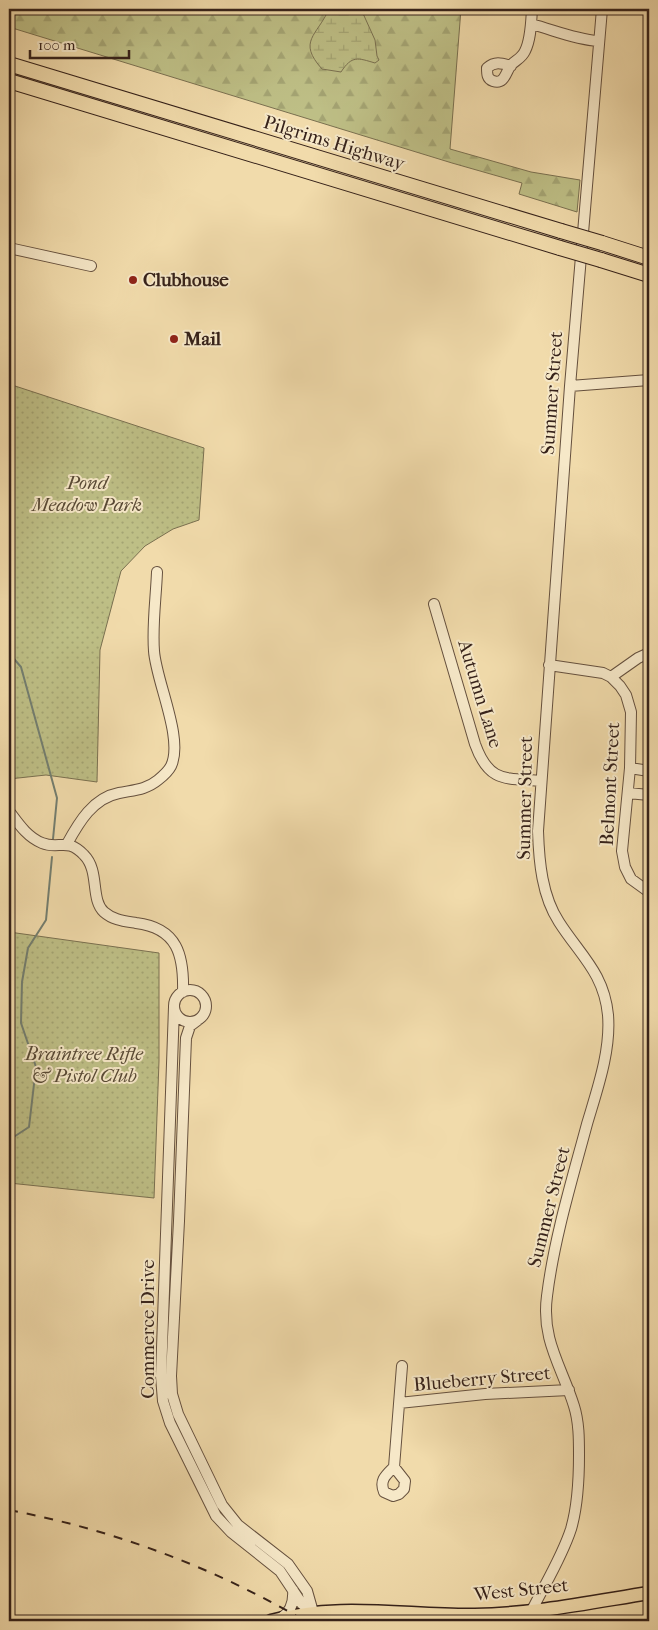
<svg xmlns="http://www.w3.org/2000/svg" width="658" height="1630" font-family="'IM FELL French Canon',serif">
	<defs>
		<pattern id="forest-firs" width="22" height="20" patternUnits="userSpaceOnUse" patternTransform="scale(1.25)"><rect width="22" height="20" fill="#bebf86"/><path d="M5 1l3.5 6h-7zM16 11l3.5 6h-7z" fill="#a4a473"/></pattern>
		<pattern id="wetland-marsh" width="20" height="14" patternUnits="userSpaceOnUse" patternTransform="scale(1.25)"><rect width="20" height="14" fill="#bebf86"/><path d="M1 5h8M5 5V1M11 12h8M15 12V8" fill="none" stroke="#a4a473"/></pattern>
		<pattern id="park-dots" width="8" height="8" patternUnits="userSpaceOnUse" patternTransform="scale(1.25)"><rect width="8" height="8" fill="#bebf86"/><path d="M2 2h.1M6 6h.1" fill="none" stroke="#a4a473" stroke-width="1.8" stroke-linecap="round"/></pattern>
	</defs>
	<rect width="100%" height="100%" fill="#f1dbab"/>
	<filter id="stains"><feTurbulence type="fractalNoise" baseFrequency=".004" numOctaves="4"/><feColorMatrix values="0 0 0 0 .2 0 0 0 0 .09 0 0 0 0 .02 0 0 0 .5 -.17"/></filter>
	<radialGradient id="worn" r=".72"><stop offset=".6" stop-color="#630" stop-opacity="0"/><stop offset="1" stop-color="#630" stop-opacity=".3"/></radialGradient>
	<path fill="url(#forest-firs)" stroke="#7a7050" d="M 9,9 L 461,9 L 450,149 L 531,172 L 580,180 L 577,212 L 519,194 L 522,183 L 452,163 L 9,27 Z"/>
	<path fill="url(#wetland-marsh)" stroke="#7a7050" d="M 329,9 L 361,9 L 375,40 L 377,56 L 379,60 L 375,63 C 358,58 352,55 341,72 L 322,69 C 297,41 317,36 329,9 Z"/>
	<path fill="url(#park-dots)" stroke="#7a7050" d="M 9,384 L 204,448 L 199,520 L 173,529 L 145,546 L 121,571 L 100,650 L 97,782 L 46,775 L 9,779 Z
		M 9,932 L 159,953 L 159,1061 L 154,1198 L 9,1183 Z"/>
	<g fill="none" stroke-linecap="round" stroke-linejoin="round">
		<path stroke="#737e70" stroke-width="2" d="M 9,653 L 21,667 L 57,798 L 53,839
			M 9,1140 L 29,1127 L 36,1067 L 21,1023 L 22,982 L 28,948 L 46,920 L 52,857"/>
		<defs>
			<path id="minor" d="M 531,24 C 554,30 574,39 598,41
				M 511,66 C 501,63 495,61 487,68 C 487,74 487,79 493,81 C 505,85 506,71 511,65 C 516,60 522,58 525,51 C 531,39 531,23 532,9
				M 9,248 L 91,266
				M 570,386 L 649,380
				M 434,604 L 475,744 C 489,783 505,778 541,781
				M 549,665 L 603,673 L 611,677 L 620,686 L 626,695 L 631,712 L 630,768 L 622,851 L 625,867 L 631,879 L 649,892
				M 611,677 L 638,658 L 649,653
				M 630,768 L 649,771
				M 628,793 L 649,795
				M 9,811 C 18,823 27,837 42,843 C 59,850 67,837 84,855 C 100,871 90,899 104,912 C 113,920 124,921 136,923 C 178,928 184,956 183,992
				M 67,844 C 79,822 93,798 119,793 C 133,790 146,790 158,780 C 163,776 168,772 171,766 C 184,739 156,681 154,651 C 152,625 156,598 157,572
				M174 1006a16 16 0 1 1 32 0a16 16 0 1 1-32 0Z
				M 174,1007 L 161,1376 L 163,1401 L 170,1423 L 216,1516 L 231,1532 L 280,1571 L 302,1604 L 313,1612
				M 198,1020 L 190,1026 L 186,1038 L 179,1221 L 171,1376 L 172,1394 L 178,1414 L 222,1505 L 238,1525 L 288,1564 L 307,1591 L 313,1612
				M 399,1403 L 485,1394 L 569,1390
				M 394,1467 C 386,1475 379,1480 384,1492 L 393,1496 L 399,1494 L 404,1489 L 405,1481 L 394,1467 L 402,1366
				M 532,1610 C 545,1584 562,1557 571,1529 C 578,1505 579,1480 579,1455 C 579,1439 579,1422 574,1406 C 562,1367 541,1340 547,1296 C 554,1239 572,1180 587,1124 C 597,1090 611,1051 608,1015 C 604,973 580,955 559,922 C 542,896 539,862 538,831 L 570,386 L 602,9
				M 281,1618 C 291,1612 294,1602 293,1590"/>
			<path id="major" d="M 271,1621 C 338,1602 407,1616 475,1615 C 534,1614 592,1602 649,1593"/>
			<path id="highway" d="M 9,64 L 561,231
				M 9,81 L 560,248
				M 602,243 L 649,258
				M 601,260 L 649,275"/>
		</defs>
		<use href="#minor" stroke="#65503e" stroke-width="12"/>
		<use href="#major" stroke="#36221a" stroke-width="15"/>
		<use href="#highway" stroke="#36221a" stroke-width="16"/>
		<use href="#minor" stroke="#f6e8c8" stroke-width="10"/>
		<use href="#major" stroke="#f1dbab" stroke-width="12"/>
		<use href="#highway" stroke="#f1dbab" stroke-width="14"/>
		<path stroke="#36221a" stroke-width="2" stroke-dasharray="9 9" stroke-linecap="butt" d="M 9,1510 C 114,1530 213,1567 305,1621"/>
		<defs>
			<path id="highway-bridge" d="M 561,231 L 602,243
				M 560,248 L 601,260"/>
		</defs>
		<use href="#highway-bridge" stroke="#36221a" stroke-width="16" stroke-linecap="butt"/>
		<use href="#highway-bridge" stroke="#f1dbab" stroke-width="14"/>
	</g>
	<g fill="#8f2418" stroke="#f6e8c8" stroke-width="2">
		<circle cx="133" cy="280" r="5"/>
		<circle cx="174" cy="339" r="5"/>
	</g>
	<g text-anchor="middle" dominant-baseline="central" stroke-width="4" stroke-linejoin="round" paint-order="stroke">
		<g font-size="19" fill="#36221a" stroke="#f6e8c8">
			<text transform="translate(334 143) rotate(17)">Pilgrims Highway</text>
			<text transform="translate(552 393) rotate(-86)">Summer Street</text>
			<text transform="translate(480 694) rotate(73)">Autumn Lane</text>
			<text transform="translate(610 784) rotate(-87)">Belmont Street</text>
			<text transform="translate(525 798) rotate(-89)">Summer Street</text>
			<text transform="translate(549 1207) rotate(-76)">Summer Street</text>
			<text transform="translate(148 1329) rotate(-90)">Commerce Drive</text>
			<text transform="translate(482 1379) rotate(-5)">Blueberry Street</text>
			<text transform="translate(521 1590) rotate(-6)">West Street</text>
		</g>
		<g font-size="19" font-weight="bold" fill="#36221a" stroke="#f6e8c8" text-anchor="start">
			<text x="143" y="280">Clubhouse</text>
			<text x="184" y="339">Mail</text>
		</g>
		<g font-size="19" font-style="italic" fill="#584935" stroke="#f6e8c8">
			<text x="87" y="483">Pond<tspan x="87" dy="22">Meadow Park</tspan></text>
			<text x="84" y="1054">Braintree Rifle<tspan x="84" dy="22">&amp; Pistol Club</tspan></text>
		</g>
	</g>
	<rect width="658" height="1630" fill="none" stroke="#f1dbab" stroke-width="30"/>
	<rect x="10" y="10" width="638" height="1610" fill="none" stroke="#36221a" stroke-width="2.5"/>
	<rect x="15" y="15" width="628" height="1600" fill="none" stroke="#36221a"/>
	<path d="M30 50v8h99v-8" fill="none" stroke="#36221a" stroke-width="2.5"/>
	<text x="38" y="50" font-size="15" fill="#36221a" stroke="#f6e8c8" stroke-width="4" paint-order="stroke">100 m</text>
	<rect width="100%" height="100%" filter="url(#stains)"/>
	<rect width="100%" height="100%" fill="url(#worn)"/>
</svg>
